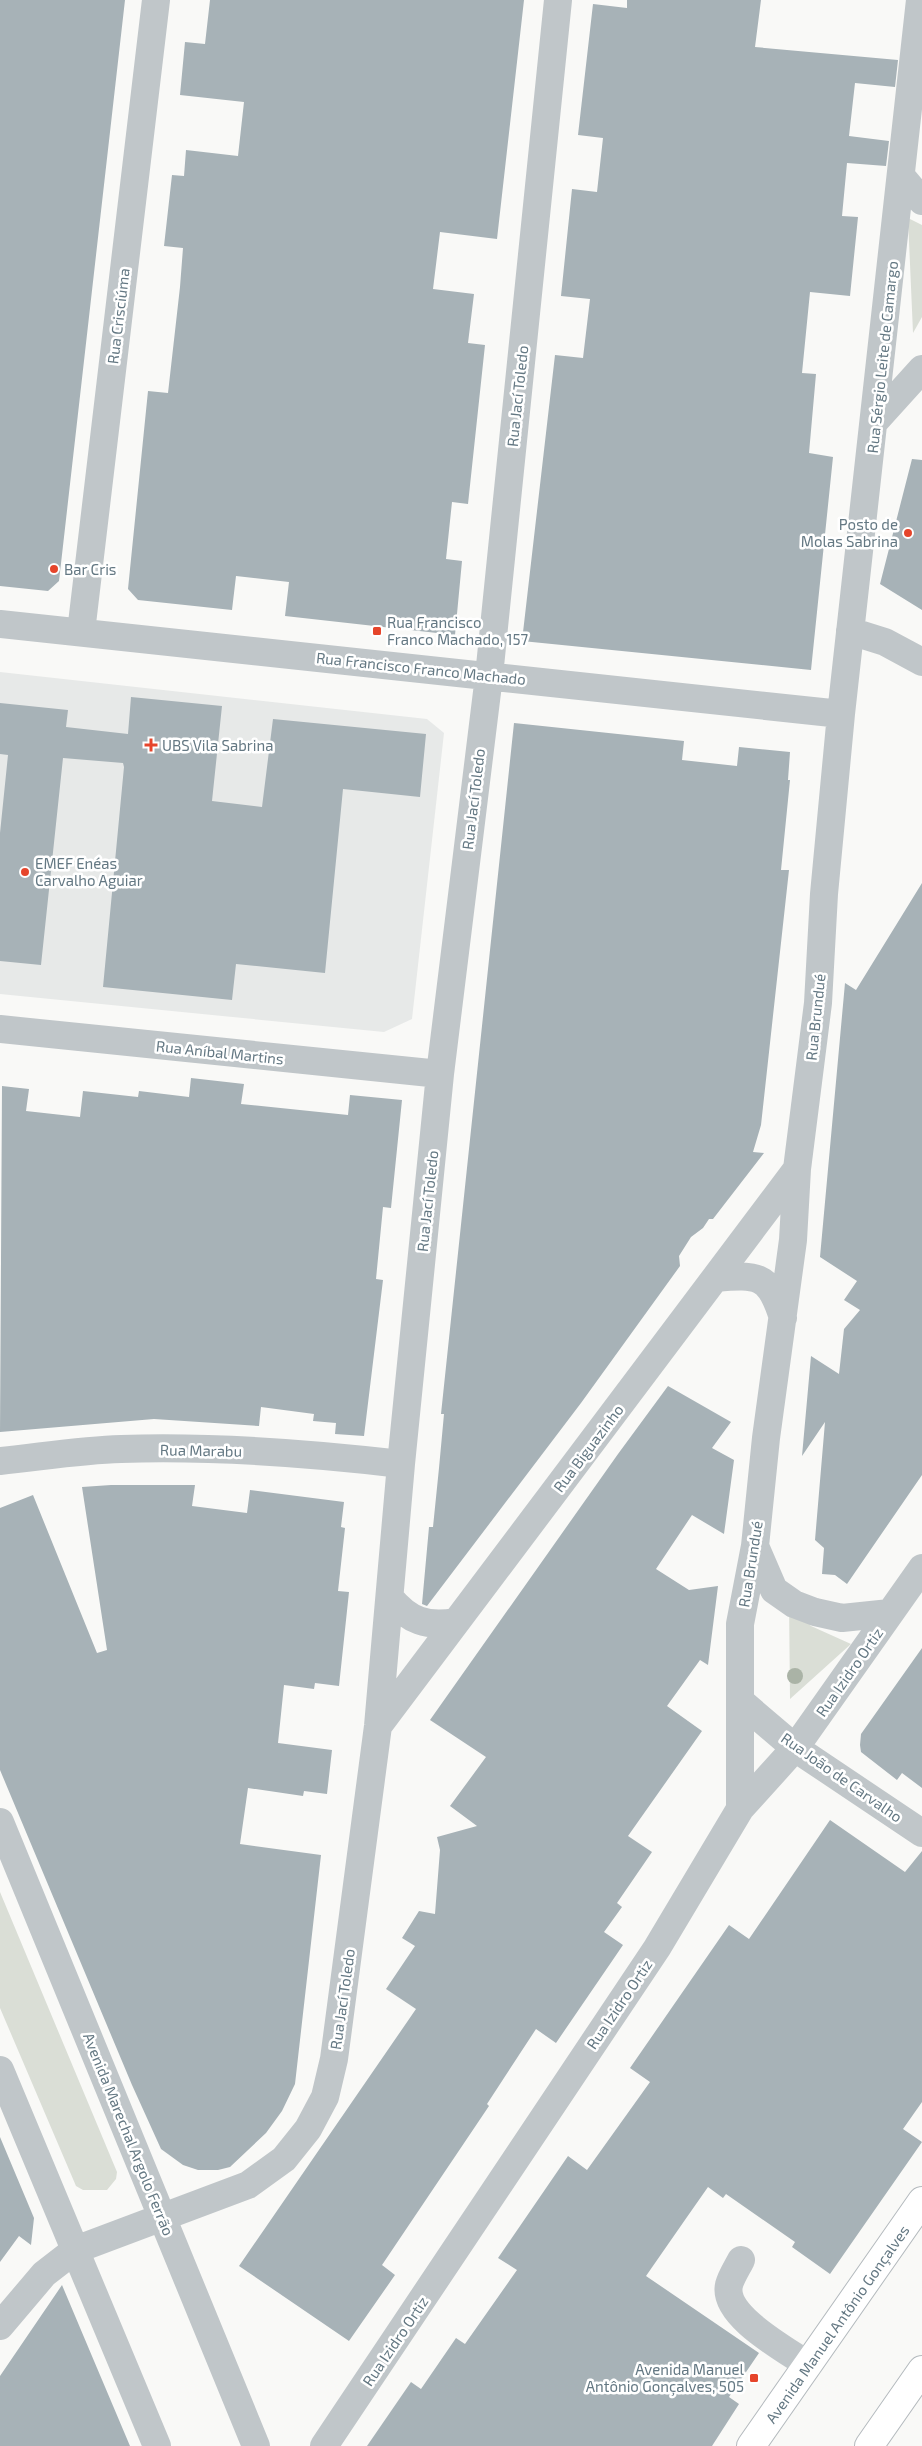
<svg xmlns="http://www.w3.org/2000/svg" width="922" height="2446" font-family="'Exo 2',sans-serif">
	<rect width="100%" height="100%" fill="#f9f9f7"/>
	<path fill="#e7e9e8" d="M 0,672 L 427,719 L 444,733 L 412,1019 L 384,1032 L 0,994 Z"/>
	<path fill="#daded6" d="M 908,218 L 922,225 L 922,317 L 913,333 Z
		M 789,1599 L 811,1626 L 851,1644 L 790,1699 Z
		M 0,1892 L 117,2172 L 116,2179 L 107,2190 L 83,2190 L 76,2186 L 0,2008 Z"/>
	<path fill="#a7b2b7" d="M 0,0 L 125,0 L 59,581 L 48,591 L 0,586 Z
		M 210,0 L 524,0 L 497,239 L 440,232 L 433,289 L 474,294 L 468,343 L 485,345 L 468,504 L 452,502 L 446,559 L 462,561 L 455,635 L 285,616 L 289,582 L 236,576 L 232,610 L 138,600 L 128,589 L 148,391 L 168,393 L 180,287 L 183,248 L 164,246 L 172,175 L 184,176 L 186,150 L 238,156 L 244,102 L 180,95 L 185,42 L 205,44 Z
		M 627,0 L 761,0 L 755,47 L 898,60 L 895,87 L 855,83 L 849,136 L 889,141 L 886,166 L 847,163 L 842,216 L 858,217 L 850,296 L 810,292 L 802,373 L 816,374 L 809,453 L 833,457 L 811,670 L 522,641 L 555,355 L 583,358 L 590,299 L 561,296 L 572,189 L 597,192 L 603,138 L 578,135 L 593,4 L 627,8 Z
		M 912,459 L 922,460 L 922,610 L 880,584 Z
		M 131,697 L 222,706 L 212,801 L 262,807 L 273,719 L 426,734 L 420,797 L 343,789 L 325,973 L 236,964 L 232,1000 L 103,987 L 124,767 L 123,763 L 63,758 L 41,965 L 0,961 L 0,833 L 8,755 L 0,754 L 0,703 L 68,710 L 66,727 L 128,734 Z
		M 514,723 L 684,741 L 682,760 L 737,766 L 739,747 L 790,752 L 788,780 L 790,780 L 781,870 L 789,870 L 761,1125 L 753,1152 L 764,1153 L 713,1219 L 709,1219 L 703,1228 L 691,1237 L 679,1256 L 680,1266 L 581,1403 L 427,1606 L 422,1604 L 429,1527 L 433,1527 L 439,1468 L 444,1414 L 441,1414 Z
		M 922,883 L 922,1475 L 847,1584 L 835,1575 L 822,1574 L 824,1548 L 815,1540 L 825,1422 L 802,1456 L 811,1356 L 839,1374 L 844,1329 L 860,1310 L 844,1300 L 857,1281 L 820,1257 L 845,983 L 856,990 Z
		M 191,1078 L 244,1084 L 241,1104 L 348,1115 L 350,1095 L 402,1100 L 391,1208 L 383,1207 L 376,1279 L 383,1280 L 364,1436 L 335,1434 L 336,1423 L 313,1421 L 314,1414 L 261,1407 L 259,1426 L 154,1419 L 0,1432 L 2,1086 L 29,1089 L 26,1111 L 80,1117 L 83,1091 L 138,1097 L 139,1091 L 189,1097 Z
		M 668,1386 L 731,1422 L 712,1448 L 734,1460 L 724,1534 L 692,1515 L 656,1569 L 689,1590 L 718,1586 L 708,1665 L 700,1660 L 667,1706 L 702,1731 L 628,1836 L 652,1852 L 617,1903 L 622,1907 L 604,1932 L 623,1945 L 556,2043 L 536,2029 L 487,2104 L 489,2106 L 382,2265 L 395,2275 L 349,2341 L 239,2266 L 416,2009 L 386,1989 L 415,1946 L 402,1938 L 419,1911 L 435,1914 L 440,1850 L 437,1837 L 477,1826 L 450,1806 L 486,1757 L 430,1720 L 618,1454 Z
		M 111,1485 L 195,1485 L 192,1506 L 247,1513 L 250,1490 L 344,1502 L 341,1527 L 345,1528 L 338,1591 L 349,1592 L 339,1686 L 315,1683 L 314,1689 L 284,1685 L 278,1743 L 332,1750 L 327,1794 L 304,1791 L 303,1796 L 248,1788 L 240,1844 L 321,1855 L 295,2084 L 282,2111 L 266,2133 L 230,2167 L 218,2170 L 198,2170 L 183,2165 L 161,2149 L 132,2085 L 0,1770 L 0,1508 L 33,1495 L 97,1653 L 107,1650 L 82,1487 Z
		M 922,1648 L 922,1788 L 902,1773 L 897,1780 L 861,1752 L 860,1745 L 861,1734 Z
		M 830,1820 L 905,1872 L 922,1851 L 922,2102 L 903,2129 L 922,2142 L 830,2274 L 792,2247 L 795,2242 L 726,2194 L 723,2198 L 708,2187 L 687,2217 L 646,2276 L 759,2353 L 729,2397 L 739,2404 L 712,2446 L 367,2446 L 411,2382 L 421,2389 L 456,2338 L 465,2344 L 517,2270 L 498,2258 L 568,2156 L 587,2170 L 650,2082 L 630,2068 L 729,1925 L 749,1939 Z
		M 0,2137 L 34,2218 L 31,2245 L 19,2236 L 0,2262 Z
		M 62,2285 L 97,2368 L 130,2446 L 0,2446 L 0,2376 Z"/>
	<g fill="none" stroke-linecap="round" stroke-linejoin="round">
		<defs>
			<path id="major" d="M 751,2446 L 922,2201
				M 869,2446 L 922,2370"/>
		</defs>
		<use href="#major" stroke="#b4babe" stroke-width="30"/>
		<path stroke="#c0c6c9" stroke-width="28" d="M 901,176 L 922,201
			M 875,421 L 922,369
			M 0,624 L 841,714
			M 850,631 L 885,642 L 922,662
			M 81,632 L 156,0
			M 0,1029 L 440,1074
			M 716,1278 C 758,1274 770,1275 783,1318
			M 0,1461 C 40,1457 81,1450 121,1449 C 215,1446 308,1453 401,1464
			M 755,1546 L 774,1590 L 794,1604 L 815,1612 L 842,1618 L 890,1613
			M 390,1598 C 409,1621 427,1627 456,1622
			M 740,1701 L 795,1748 L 922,1833
			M 378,1726 L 797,1169
			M 740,1809 L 740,1624 L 755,1546 L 766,1438 L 793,1240 L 797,1169 L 818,1003 L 824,894 L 841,714 L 920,0
			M 0,1822 L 256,2446
			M 0,2070 L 157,2446
			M 741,2260 C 737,2268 731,2277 729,2285 C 722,2316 787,2350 808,2365
			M 0,2326 L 44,2274 L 75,2250 L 248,2185 L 284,2159 L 308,2129 L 325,2097 L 334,2059 L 378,1726 L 401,1464 L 440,1074 L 489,676 L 558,0
			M 324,2446 L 657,1948 L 740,1809 L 795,1748 L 922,1568"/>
		<use href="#major" stroke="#fff" stroke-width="28"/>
	</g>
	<circle fill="#aab3a6" cx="795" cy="1676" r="8"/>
	<g fill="#e6452b" stroke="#fff" stroke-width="2">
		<circle cx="908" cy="533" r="5"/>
		<circle cx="54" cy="569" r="5"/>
		<rect x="372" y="626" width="10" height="10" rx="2.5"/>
		<path d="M148.5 737.5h5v5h5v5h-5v5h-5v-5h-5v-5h5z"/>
		<circle cx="25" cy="872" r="5"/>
		<rect x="749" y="2373" width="10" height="10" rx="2.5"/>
	</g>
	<g text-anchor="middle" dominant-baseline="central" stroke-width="5" stroke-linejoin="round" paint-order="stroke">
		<g font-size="15" fill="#647883" stroke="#fff">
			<text transform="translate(118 316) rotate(-83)">Rua Crisciúma</text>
			<text transform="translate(882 357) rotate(-84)">Rua Sérgio Leite de Camargo</text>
			<text transform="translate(517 396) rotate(-84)">Rua Jací Toledo</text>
			<text transform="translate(421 668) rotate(6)">Rua Francisco Franco Machado</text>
			<text transform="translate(473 799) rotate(-83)">Rua Jací Toledo</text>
			<text transform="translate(815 1017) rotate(-84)">Rua Brundué</text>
			<text transform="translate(220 1052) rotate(6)">Rua Aníbal Martins</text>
			<text transform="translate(427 1201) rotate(-84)">Rua Jací Toledo</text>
			<text transform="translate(588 1448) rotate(-53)">Rua Biguazinho</text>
			<text transform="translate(201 1450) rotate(1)">Rua Marabu</text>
			<text transform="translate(750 1564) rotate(-81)">Rua Brundué</text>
			<text transform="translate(849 1672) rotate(-55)">Rua Izidro Ortiz</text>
			<text transform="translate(842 1777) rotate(35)">Rua João de Carvalho</text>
			<text transform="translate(342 1999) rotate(-82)">Rua Jací Toledo</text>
			<text transform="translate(619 2004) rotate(-56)">Rua Izidro Ortiz</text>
			<text transform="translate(129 2134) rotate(68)">Avenida Marechal Argolo Ferrão</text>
			<text transform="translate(837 2324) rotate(-55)">Avenida Manuel Antônio Gonçalves</text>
			<text transform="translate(395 2341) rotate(-56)">Rua Izidro Ortiz</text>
		</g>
		<g font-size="15" fill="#647883" stroke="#fff" text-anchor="start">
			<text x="898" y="524" text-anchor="end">Posto de<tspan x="898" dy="17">Molas Sabrina</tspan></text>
			<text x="64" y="569">Bar Cris</text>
			<text x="387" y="622">Rua Francisco<tspan x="387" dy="17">Franco Machado, 157</tspan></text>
			<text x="162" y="745">UBS Vila Sabrina</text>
			<text x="35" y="863">EMEF Enéas<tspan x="35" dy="17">Carvalho Aguiar</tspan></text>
			<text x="744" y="2369" text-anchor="end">Avenida Manuel<tspan x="744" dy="17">Antônio Gonçalves, 505</tspan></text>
		</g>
	</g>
</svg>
